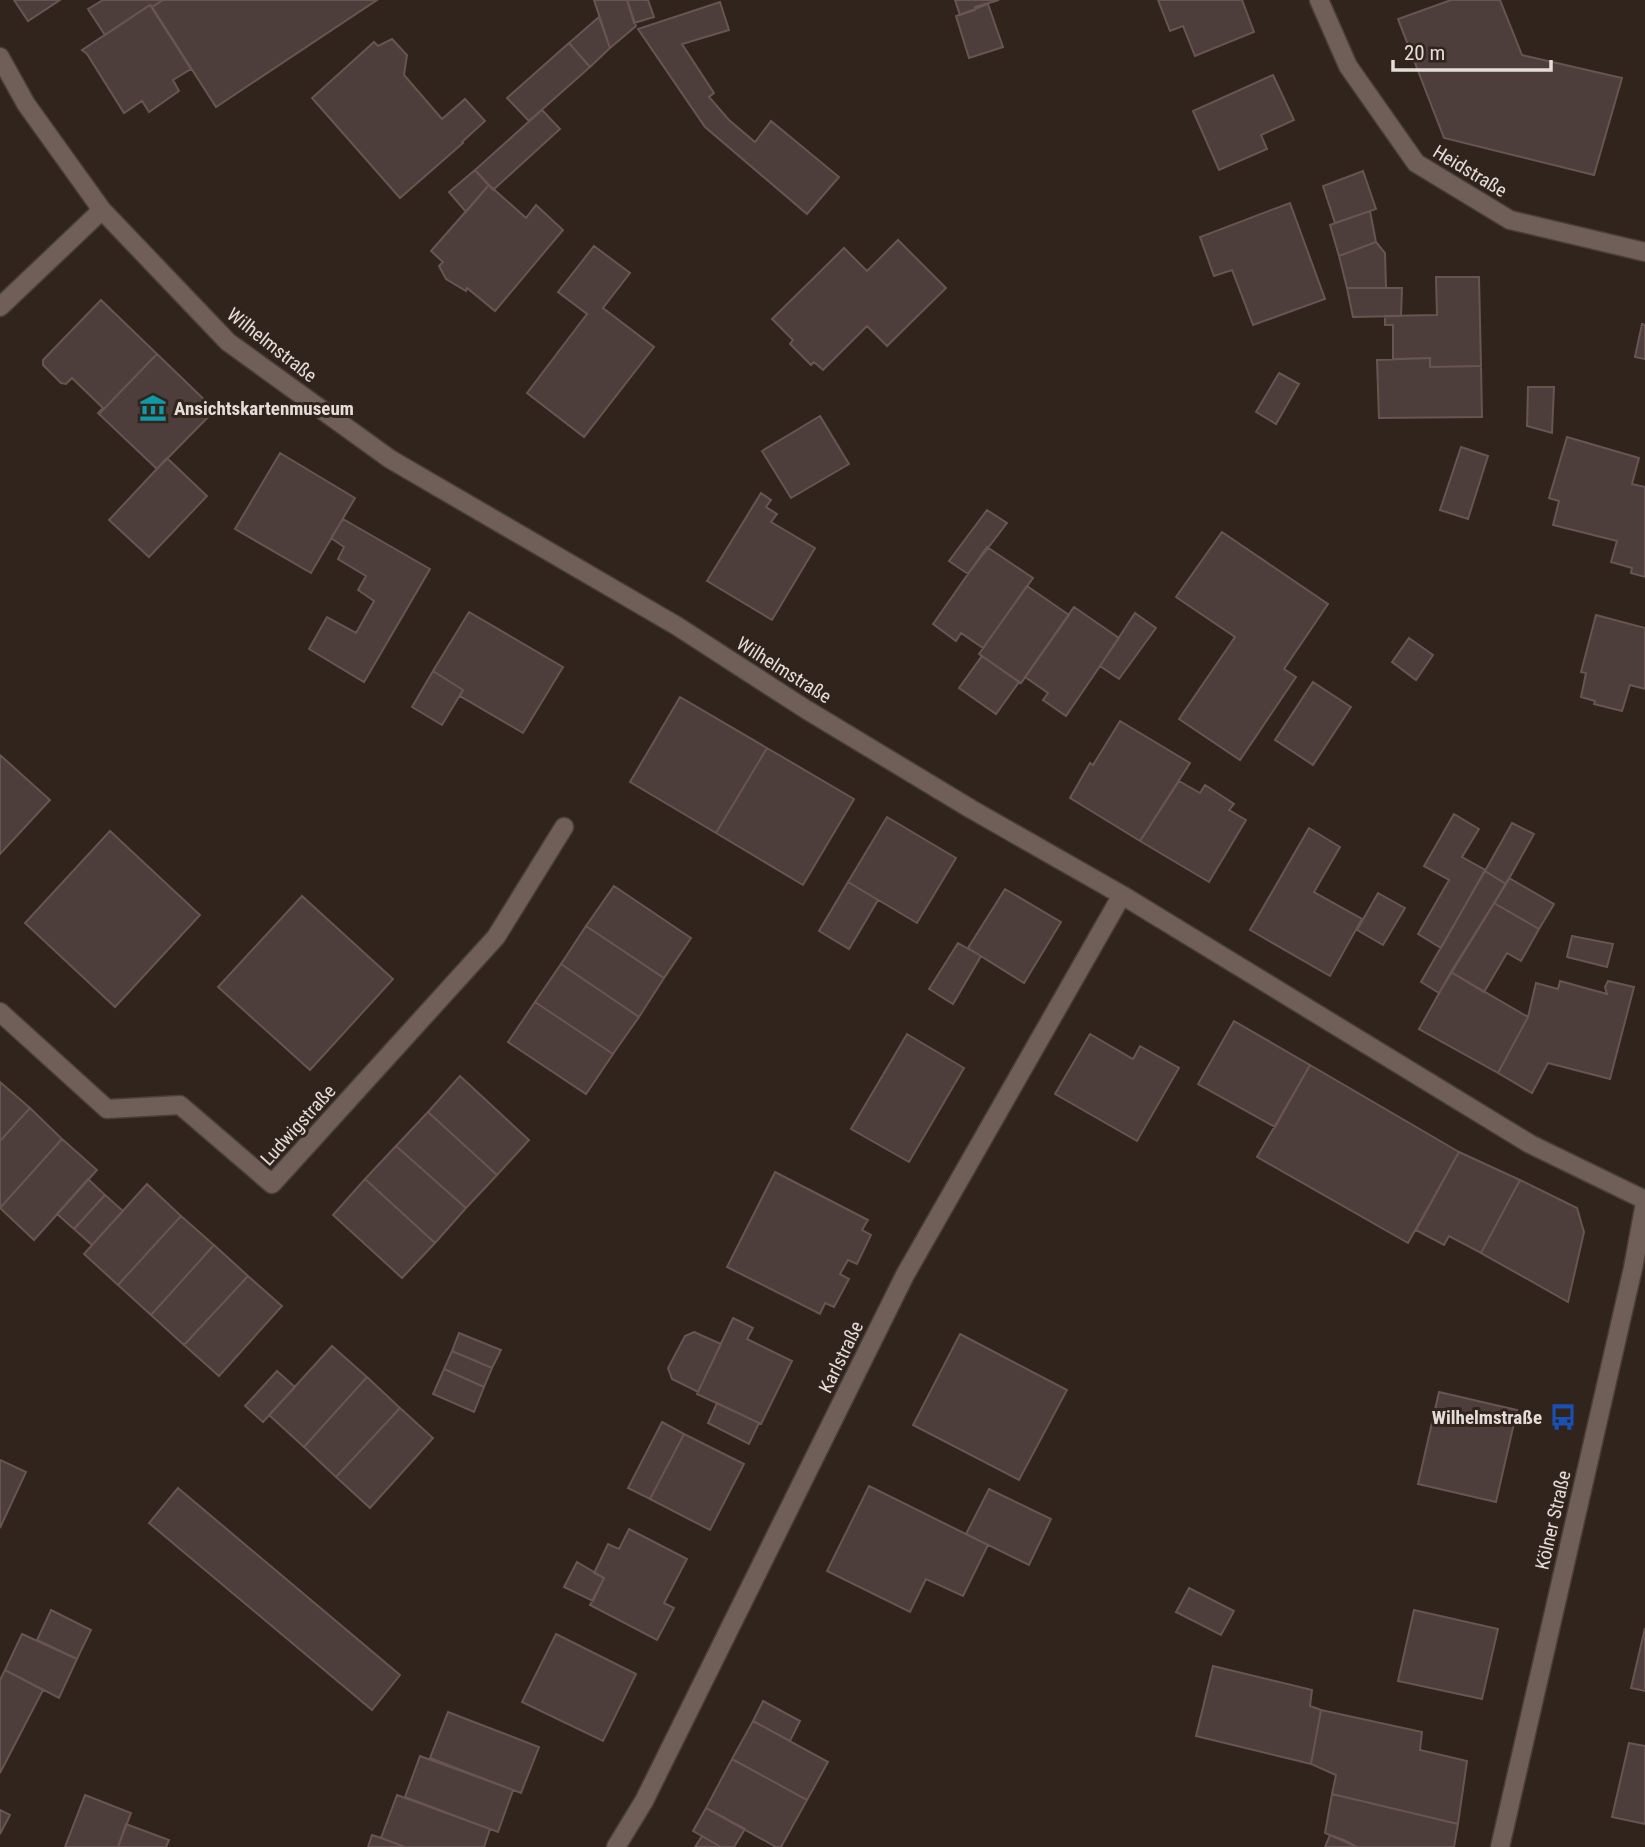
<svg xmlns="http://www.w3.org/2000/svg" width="1645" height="1847" font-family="'Roboto Condensed',sans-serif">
	<rect width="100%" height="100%" fill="#31241d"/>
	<path fill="#4e3e3b" stroke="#675552" stroke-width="2" d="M 14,0 L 60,0 L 28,21 Z
		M 103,0 L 163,0 L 152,7 L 150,5 L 105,35 L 88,9 Z
		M 163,0 L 377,0 L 216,107 L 152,7 Z
		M 594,0 L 627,0 L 636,26 L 610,48 Z
		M 627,0 L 648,0 L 654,17 L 634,23 Z
		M 955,0 L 999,0 L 975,7 L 975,10 L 960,15 Z
		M 1158,0 L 1242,0 L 1254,32 L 1195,56 L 1183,26 L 1170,31 Z
		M 1451,0 L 1500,0 L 1522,55 L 1622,78 L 1594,175 L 1444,138 L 1398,19 Z
		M 720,2 L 729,30 L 682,44 L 714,93 L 709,97 L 729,120 L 755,142 L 771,121 L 839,177 L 807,214 L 705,127 L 638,29 Z
		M 988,4 L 1003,47 L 969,58 L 956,16 Z
		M 150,5 L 191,69 L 173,80 L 179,91 L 149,112 L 142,101 L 124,113 L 87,54 L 82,50 Z
		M 599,17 L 610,48 L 590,67 L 569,43 Z
		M 392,39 L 407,55 L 404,75 L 442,119 L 465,99 L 485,121 L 462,142 L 463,143 L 400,198 L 312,98 L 374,42 L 378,46 Z
		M 569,43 L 590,67 L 529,121 L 507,98 Z
		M 1273,75 L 1294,120 L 1261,135 L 1267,149 L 1219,170 L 1193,111 Z
		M 542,110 L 560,129 L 493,190 L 475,170 Z
		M 475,170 L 489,185 L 466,212 L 449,192 Z
		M 1363,171 L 1376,209 L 1335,223 L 1323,186 Z
		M 489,185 L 526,218 L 536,205 L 563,230 L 495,311 L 467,288 L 466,291 L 446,279 L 439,266 L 443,262 L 431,251 Z
		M 1290,203 L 1325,299 L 1253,325 L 1232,270 L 1214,276 L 1200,237 Z
		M 1370,211 L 1376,242 L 1339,256 L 1330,225 Z
		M 898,240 L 946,288 L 887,346 L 867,326 L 823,370 L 814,362 L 811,365 L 790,344 L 793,340 L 772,319 L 844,248 L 867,271 Z
		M 1376,242 L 1385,253 L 1386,288 L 1347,288 L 1339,256 Z
		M 594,246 L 630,273 L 603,308 L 654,347 L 584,437 L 527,393 L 587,314 L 558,292 Z
		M 1436,277 L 1479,277 L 1481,366 L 1430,367 L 1430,358 L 1393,359 L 1393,325 L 1385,325 L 1385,316 L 1437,315 Z
		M 1347,288 L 1402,288 L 1401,316 L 1353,317 Z
		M 101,300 L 157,354 L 99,414 L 98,413 L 103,408 L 72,378 L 66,384 L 61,383 L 43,365 L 43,360 Z
		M 1642,324 L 1645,325 L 1645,359 L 1635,357 Z
		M 157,354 L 215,410 L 157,469 L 99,414 Z
		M 1430,358 L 1430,367 L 1481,366 L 1482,417 L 1379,418 L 1377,360 Z
		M 1279,373 L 1299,384 L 1276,424 L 1256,412 Z
		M 1528,387 L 1554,387 L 1552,433 L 1527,426 Z
		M 820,416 L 849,464 L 791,498 L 762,451 Z
		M 1567,437 L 1639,458 L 1632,484 L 1645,487 L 1645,577 L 1631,573 L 1632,568 L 1611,562 L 1617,541 L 1553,525 L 1559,501 L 1549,498 Z
		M 1461,447 L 1488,456 L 1468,519 L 1440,510 Z
		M 280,453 L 355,498 L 311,573 L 235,529 Z
		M 167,458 L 207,496 L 149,557 L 109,520 Z
		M 761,493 L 771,500 L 766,507 L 777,514 L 771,522 L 815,548 L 772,620 L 707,581 Z
		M 987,510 L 1007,523 L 968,574 L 949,561 Z
		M 343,519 L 430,569 L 364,682 L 309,649 L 327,617 L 356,633 L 374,601 L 358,590 L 366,576 L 338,559 L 344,547 L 331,538 Z
		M 1222,532 L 1328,604 L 1284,669 L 1296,677 L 1240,760 L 1179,719 L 1235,637 L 1176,597 Z
		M 987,547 L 1033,578 L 983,648 L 961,633 L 956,641 L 933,624 Z
		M 1027,586 L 1069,615 L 1021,683 L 979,654 Z
		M 1074,607 L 1119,638 L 1066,716 L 1043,700 L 1048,693 L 1025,677 Z
		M 469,612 L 563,667 L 523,733 L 460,696 L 463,690 L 433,671 Z
		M 1135,613 L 1156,628 L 1119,679 L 1100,666 Z
		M 1596,615 L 1645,628 L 1645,689 L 1630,685 L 1622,711 L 1594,704 L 1595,701 L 1581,697 L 1586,673 L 1581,672 Z
		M 1409,638 L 1433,655 L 1416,680 L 1392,662 Z
		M 982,656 L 1019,682 L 996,714 L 959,688 Z
		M 433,671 L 463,690 L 442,725 L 412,707 Z
		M 1313,682 L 1351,707 L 1313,765 L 1275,740 Z
		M 680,697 L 767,748 L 716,833 L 630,782 Z
		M 1120,721 L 1190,763 L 1140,841 L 1070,798 L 1090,763 L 1093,765 Z
		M 767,748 L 854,799 L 803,885 L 716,833 Z
		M 0,755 L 50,800 L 0,854 Z
		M 1179,781 L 1200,793 L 1205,785 L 1234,804 L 1229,810 L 1246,820 L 1209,882 L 1140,841 Z
		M 1454,814 L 1479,829 L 1462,857 L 1485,870 L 1441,948 L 1418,934 L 1449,880 L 1424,866 Z
		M 887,817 L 956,858 L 917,923 L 848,882 Z
		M 1512,823 L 1534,834 L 1506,884 L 1485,871 Z
		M 1309,828 L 1340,847 L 1314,892 L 1362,919 L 1330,976 L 1250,930 Z
		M 110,831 L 200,915 L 115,1007 L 25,923 Z
		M 1485,871 L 1506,884 L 1439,993 L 1421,982 Z
		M 1509,878 L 1554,904 L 1539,929 L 1494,903 Z
		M 848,882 L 878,900 L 849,949 L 819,931 Z
		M 614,886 L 691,938 L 664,978 L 586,926 Z
		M 1005,889 L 1061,922 L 1024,983 L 968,948 Z
		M 1378,893 L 1405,908 L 1383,945 L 1357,930 Z
		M 302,896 L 393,979 L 310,1070 L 218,987 Z
		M 1494,903 L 1539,929 L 1521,961 L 1507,953 L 1484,992 L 1451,972 Z
		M 586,926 L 664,978 L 639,1017 L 561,964 Z
		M 1572,936 L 1613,944 L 1607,967 L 1567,957 Z
		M 958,943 L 981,956 L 953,1004 L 929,989 Z
		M 561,964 L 639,1017 L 613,1054 L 535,1002 Z
		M 1451,972 L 1528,1017 L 1498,1073 L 1419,1029 Z
		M 1560,981 L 1607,994 L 1605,987 L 1608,981 L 1634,987 L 1610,1079 L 1548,1063 L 1532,1093 L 1498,1073 L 1528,1017 L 1536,983 L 1558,989 Z
		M 535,1002 L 613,1054 L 586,1094 L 508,1042 Z
		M 1234,1021 L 1310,1065 L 1275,1127 L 1198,1084 Z
		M 907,1034 L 964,1068 L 909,1162 L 851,1129 Z
		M 1090,1034 L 1133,1059 L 1140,1046 L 1179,1068 L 1137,1141 L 1055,1094 Z
		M 1310,1065 L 1459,1152 L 1408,1243 L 1257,1157 Z
		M 460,1076 L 529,1140 L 497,1175 L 428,1112 Z
		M 0,1082 L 30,1108 L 0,1141 Z
		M 30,1108 L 62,1139 L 0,1208 L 0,1141 Z
		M 428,1112 L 497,1175 L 466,1208 L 396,1146 Z
		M 62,1139 L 97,1170 L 34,1240 L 0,1208 Z
		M 396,1146 L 466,1208 L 435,1243 L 365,1179 Z
		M 1459,1152 L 1520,1180 L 1481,1253 L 1449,1236 L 1444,1245 L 1416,1230 Z
		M 775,1172 L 868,1220 L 862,1230 L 871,1235 L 857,1264 L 848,1260 L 840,1274 L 849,1279 L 834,1307 L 825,1303 L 820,1314 L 727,1267 Z
		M 88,1179 L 105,1195 L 74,1229 L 57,1214 Z
		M 365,1179 L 435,1243 L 402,1278 L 333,1215 Z
		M 1520,1180 L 1577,1208 L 1584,1232 L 1568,1302 L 1481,1253 Z
		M 147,1184 L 181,1216 L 118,1285 L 84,1254 Z
		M 105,1195 L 123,1211 L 92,1245 L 74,1229 Z
		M 181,1216 L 214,1245 L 151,1315 L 118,1285 Z
		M 214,1245 L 248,1276 L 184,1345 L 151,1315 Z
		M 248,1276 L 282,1306 L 219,1376 L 184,1345 Z
		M 733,1318 L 753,1328 L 747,1339 L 792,1361 L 761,1424 L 697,1394 Z
		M 694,1332 L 721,1344 L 698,1392 L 672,1379 L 668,1368 L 685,1336 Z
		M 459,1333 L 501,1350 L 492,1368 L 452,1351 Z
		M 960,1334 L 1067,1390 L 1019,1480 L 913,1425 Z
		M 332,1346 L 367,1377 L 304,1447 L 269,1415 Z
		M 452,1351 L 492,1368 L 484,1387 L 444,1369 Z
		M 444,1369 L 484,1387 L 474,1412 L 433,1394 Z
		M 277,1371 L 295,1387 L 263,1422 L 245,1406 Z
		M 367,1377 L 400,1408 L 336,1477 L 304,1447 Z
		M 1439,1392 L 1517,1410 L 1496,1502 L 1418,1484 Z
		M 717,1403 L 759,1423 L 749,1444 L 708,1423 Z
		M 400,1408 L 433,1438 L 370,1508 L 336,1477 Z
		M 662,1422 L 684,1434 L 650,1499 L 628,1488 Z
		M 684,1434 L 744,1464 L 710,1530 L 650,1499 Z
		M 0,1460 L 26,1472 L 0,1528 Z
		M 869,1486 L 988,1545 L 963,1596 L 926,1579 L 910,1612 L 827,1571 Z
		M 178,1488 L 400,1675 L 372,1710 L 149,1523 Z
		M 989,1489 L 1051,1519 L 1029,1565 L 966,1534 Z
		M 629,1529 L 687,1559 L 664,1603 L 674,1608 L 657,1640 L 590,1605 L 604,1578 L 594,1573 L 608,1544 L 619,1549 Z
		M 577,1562 L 604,1578 L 593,1601 L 564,1587 Z
		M 1189,1588 L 1234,1611 L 1221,1635 L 1176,1612 Z
		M 51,1610 L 91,1630 L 77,1659 L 37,1640 Z
		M 1414,1610 L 1498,1629 L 1482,1699 L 1398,1681 Z
		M 1645,1628 L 1645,1691 L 1631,1688 Z
		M 22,1634 L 77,1659 L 59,1698 L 5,1670 Z
		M 556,1634 L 636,1674 L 603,1741 L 522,1702 Z
		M 1213,1666 L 1312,1690 L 1310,1706 L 1321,1710 L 1311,1764 L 1196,1736 Z
		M 5,1670 L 43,1690 L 0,1773 L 0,1680 Z
		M 763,1701 L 800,1721 L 790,1741 L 753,1721 Z
		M 1321,1710 L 1422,1732 L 1420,1750 L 1467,1761 L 1458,1824 L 1332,1794 L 1336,1775 L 1311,1764 Z
		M 448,1712 L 539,1747 L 521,1793 L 430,1758 Z
		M 753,1721 L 828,1762 L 807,1800 L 732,1759 Z
		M 1629,1743 L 1645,1746 L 1645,1824 L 1612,1817 Z
		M 420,1756 L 513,1790 L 498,1832 L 405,1797 Z
		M 732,1759 L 807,1800 L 781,1847 L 776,1847 L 706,1808 Z
		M 1332,1794 L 1458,1824 L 1454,1847 L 1357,1847 L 1325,1833 Z
		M 85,1795 L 131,1813 L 118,1847 L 65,1847 Z
		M 397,1795 L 490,1829 L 484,1847 L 405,1847 L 381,1838 Z
		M 706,1808 L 745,1829 L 734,1847 L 721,1847 L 693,1831 Z
		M 0,1810 L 10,1815 L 0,1834 Z
		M 126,1824 L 169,1840 L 166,1847 L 118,1847 Z
		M 372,1835 L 381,1838 L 405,1847 L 368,1847 Z
		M 1330,1835 L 1344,1840 L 1357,1847 L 1325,1847 Z
		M 702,1836 L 721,1847 L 695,1847 Z"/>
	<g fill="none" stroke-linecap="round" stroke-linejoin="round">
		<defs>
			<path id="minor" d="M 1319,0 L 1348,66 L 1416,163 L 1510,220 L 1645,252
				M 0,57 L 26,104 L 102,210 L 228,342 L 390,459 L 677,626 L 807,710 L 971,809 L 1122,895 L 1530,1144 L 1645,1200
				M 0,307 L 102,210
				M 0,1012 L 107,1109 L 180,1105 L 272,1184 L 496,937 L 564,827
				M 616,1847 L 644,1801 L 905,1275 L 1122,895
				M 1500,1847 L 1633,1268 L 1645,1203"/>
		</defs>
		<use href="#minor" stroke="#493f39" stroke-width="21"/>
		<use href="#minor" stroke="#6f5f58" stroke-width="18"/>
	</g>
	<defs>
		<symbol id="museum-bare" viewBox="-9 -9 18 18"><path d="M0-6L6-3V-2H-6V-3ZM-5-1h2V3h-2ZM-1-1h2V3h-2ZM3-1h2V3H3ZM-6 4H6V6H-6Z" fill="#0f9aa8" stroke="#31241d" stroke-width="2.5" paint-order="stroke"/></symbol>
		<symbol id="bus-bare" viewBox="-9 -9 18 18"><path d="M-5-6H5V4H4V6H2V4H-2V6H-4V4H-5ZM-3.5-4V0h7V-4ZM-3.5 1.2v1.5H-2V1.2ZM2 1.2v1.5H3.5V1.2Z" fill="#1a4fb4" stroke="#31241d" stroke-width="2.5" paint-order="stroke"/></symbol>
	</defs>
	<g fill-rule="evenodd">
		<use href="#museum-bare" x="134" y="389" width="38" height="38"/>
		<use href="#bus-bare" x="1544" y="1398" width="38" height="38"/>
	</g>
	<g text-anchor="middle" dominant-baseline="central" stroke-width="6" stroke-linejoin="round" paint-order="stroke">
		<g font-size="19" fill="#e6ddd8" stroke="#31241d">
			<text transform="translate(1470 171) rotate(31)">Heidstraße</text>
			<text transform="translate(272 345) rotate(38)">Wilhelmstraße</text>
			<text transform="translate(784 670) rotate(32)">Wilhelmstraße</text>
			<text transform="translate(298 1125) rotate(-48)">Ludwigstraße</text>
			<text transform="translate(841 1357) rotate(-64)">Karlstraße</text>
			<text transform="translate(1553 1520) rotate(-77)">Kölner Straße</text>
		</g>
		<g font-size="19" font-weight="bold" fill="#e6ddd8" stroke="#31241d" text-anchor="start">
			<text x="174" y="408">Ansichtskartenmuseum</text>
			<text x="1542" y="1417" text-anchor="end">Wilhelmstraße</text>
		</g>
	</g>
	<path d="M1393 60v10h158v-10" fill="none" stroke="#e6ddd8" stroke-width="3.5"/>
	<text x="1404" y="60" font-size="21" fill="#e6ddd8" stroke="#31241d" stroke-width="5" paint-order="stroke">20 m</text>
</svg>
